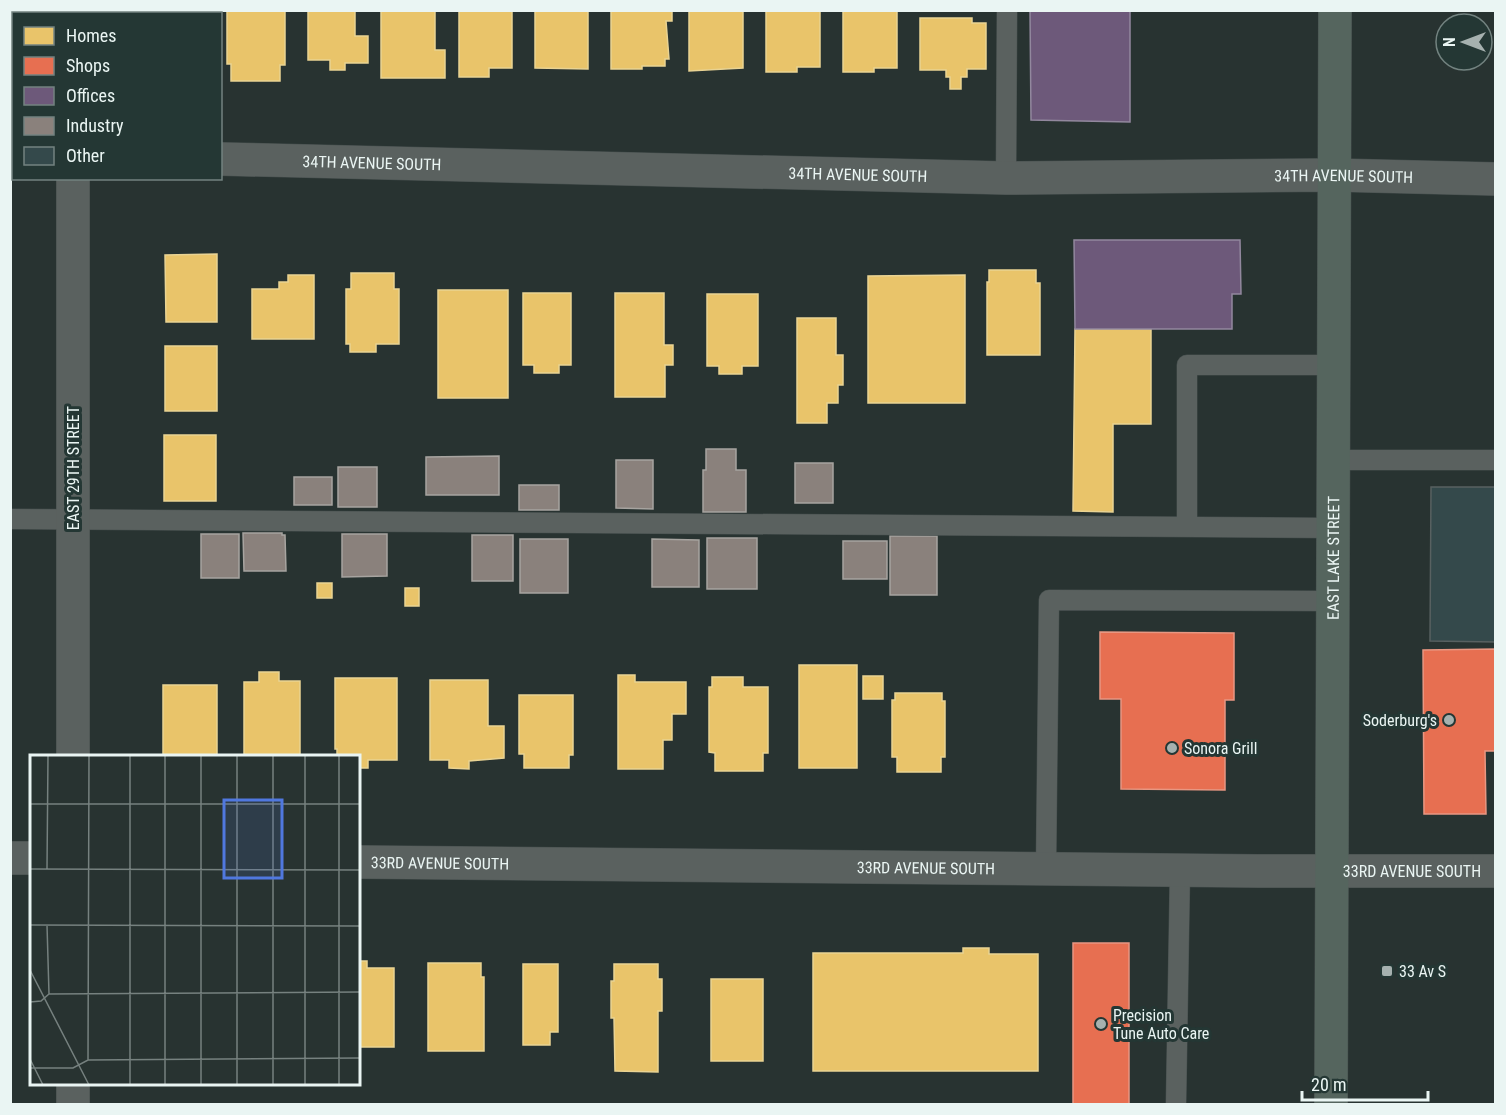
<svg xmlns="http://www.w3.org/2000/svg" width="1506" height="1115" font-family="'Roboto Condensed',sans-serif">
	<rect width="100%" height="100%" fill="#283331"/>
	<path fill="#e9c46a" stroke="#e9d393" stroke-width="1.5" d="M 152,10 L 215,10 L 215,14 L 152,14 Z
		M 227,10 L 285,10 L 285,65 L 280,65 L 280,81 L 231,81 L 231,64 L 227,64 Z
		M 308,10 L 355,10 L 355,36 L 368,36 L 368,63 L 345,63 L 345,70 L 330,70 L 330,60 L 308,60 Z
		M 381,10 L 435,10 L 435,50 L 445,50 L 445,78 L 381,78 Z
		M 459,10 L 512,10 L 512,68 L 489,68 L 489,77 L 459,77 Z
		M 535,10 L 588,10 L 588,69 L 535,68 Z
		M 611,10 L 672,10 L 672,21 L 666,21 L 669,59 L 665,59 L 665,66 L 642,66 L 642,69 L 611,69 Z
		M 689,10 L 743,10 L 743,68 L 689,71 Z
		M 766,10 L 820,10 L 820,67 L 797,67 L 797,72 L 766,72 Z
		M 843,10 L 897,10 L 897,68 L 874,68 L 874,72 L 843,72 Z
		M 920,18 L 972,18 L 972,23 L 986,23 L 986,69 L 967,69 L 967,77 L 961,77 L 961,89 L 950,89 L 950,77 L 946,77 L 946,70 L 920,70 Z
		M 217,254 L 217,322 L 166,322 L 165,255 Z
		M 989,270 L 1036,270 L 1036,283 L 1040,283 L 1040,355 L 987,355 L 987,282 L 989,282 Z
		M 351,273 L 394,273 L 394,289 L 399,289 L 399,344 L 376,344 L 376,352 L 350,352 L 350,344 L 346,344 L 346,289 L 351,289 Z
		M 288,275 L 314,275 L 314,339 L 252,339 L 252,289 L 279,289 L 279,282 L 288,282 Z
		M 965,275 L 965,403 L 868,403 L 868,276 Z
		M 438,290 L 508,290 L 508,398 L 438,398 Z
		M 523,293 L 571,293 L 571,365 L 559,365 L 559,373 L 534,373 L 534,365 L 523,365 Z
		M 615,293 L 664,293 L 664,345 L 673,345 L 673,365 L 665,365 L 665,397 L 615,397 Z
		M 707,294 L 758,294 L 758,366 L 742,366 L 742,374 L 719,374 L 719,366 L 707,366 Z
		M 797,318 L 836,318 L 836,355 L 843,355 L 843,385 L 838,385 L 838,403 L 827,403 L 827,423 L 797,423 Z
		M 1075,329 L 1151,329 L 1151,424 L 1113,424 L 1113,512 L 1073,511 Z
		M 165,346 L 217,346 L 217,411 L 165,411 Z
		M 164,435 L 216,435 L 216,501 L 164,501 Z
		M 317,583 L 332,583 L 332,598 L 317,598 Z
		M 405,588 L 419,588 L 419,606 L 405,606 Z
		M 799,665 L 857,665 L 857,768 L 799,768 Z
		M 259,672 L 279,672 L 279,681 L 300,681 L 300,756 L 244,756 L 244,682 L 259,682 Z
		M 618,675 L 635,675 L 635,682 L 686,682 L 686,714 L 672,714 L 672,740 L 663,740 L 663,769 L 618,769 Z
		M 863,676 L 883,676 L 883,699 L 863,699 Z
		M 712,677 L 743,677 L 743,687 L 768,687 L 768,753 L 763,753 L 763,771 L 715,771 L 715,753 L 709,752 L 709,687 L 712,687 Z
		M 335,678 L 397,678 L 397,760 L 368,760 L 368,768 L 358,768 L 358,756 L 337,756 L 337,749 L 335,749 Z
		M 430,680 L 488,680 L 488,726 L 504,726 L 504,758 L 469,761 L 469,769 L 449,768 L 449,760 L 430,760 Z
		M 163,685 L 217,685 L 217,756 L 163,756 Z
		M 895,693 L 942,693 L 942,701 L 945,701 L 945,757 L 941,757 L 941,772 L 897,772 L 897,757 L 892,757 L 892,700 L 895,700 Z
		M 519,695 L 573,695 L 573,755 L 569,755 L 569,768 L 524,768 L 524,754 L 519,754 Z
		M 963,948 L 989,948 L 989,954 L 1038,954 L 1038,1071 L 813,1071 L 813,953 L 963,953 Z
		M 358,961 L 367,961 L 367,968 L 394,968 L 394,1047 L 358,1047 Z
		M 428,963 L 481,963 L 481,977 L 484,977 L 484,1051 L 428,1051 Z
		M 523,964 L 558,964 L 558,1032 L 550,1032 L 550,1045 L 523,1045 Z
		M 614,964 L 658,964 L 658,979 L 662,979 L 662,1011 L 658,1011 L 658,1072 L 615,1071 L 614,1018 L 611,1018 L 611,981 L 614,981 Z
		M 711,979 L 763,979 L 763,1061 L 711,1061 Z"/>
	<path fill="#e76f51" stroke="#e89782" stroke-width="1.5" d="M 1100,632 L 1234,633 L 1234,700 L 1225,700 L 1225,790 L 1121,789 L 1121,699 L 1100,699 Z
		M 1496,649 L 1496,751 L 1485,751 L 1486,814 L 1424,814 L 1423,650 Z
		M 1073,943 L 1129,943 L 1129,1104 L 1073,1104 Z"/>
	<path fill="#6d597a" stroke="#92889e" stroke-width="1.5" d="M 1030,10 L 1130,10 L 1130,122 L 1031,120 Z
		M 1074,240 L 1240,240 L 1241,294 L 1232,294 L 1232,329 L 1075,329 Z"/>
	<path fill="#8a817c" stroke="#a7a4a0" stroke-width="1.5" d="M 706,449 L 736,449 L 736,470 L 746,470 L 746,512 L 703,512 L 703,470 L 706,470 Z
		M 499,456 L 499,495 L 426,495 L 426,457 Z
		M 616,460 L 653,460 L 653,509 L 616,508 Z
		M 795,463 L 833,463 L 833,503 L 795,503 Z
		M 338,467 L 377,467 L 377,507 L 338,507 Z
		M 294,477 L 332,477 L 332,505 L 294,505 Z
		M 519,485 L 559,485 L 559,510 L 519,510 Z
		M 243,533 L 282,533 L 282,535 L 285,535 L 286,571 L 244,571 Z
		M 201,534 L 239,534 L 239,578 L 201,578 Z
		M 342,534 L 387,534 L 387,576 L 342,577 Z
		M 472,535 L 513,535 L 513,581 L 472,581 Z
		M 890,536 L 937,536 L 937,595 L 890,595 Z
		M 707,538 L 757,538 L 757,589 L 707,589 Z
		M 520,539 L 568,539 L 568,593 L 520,593 Z
		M 652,539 L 699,540 L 699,587 L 652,587 Z
		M 843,541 L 887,541 L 887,579 L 843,579 Z"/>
	<path fill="#34494b" stroke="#586161" stroke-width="1.5" d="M 1431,487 L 1496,487 L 1496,642 L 1430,641 Z"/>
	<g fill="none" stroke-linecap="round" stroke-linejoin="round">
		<defs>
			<path id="lane" d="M 1006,178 L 1007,10
				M 1333,460 L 1496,460
				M 10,519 L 1333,528
				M 1187,527 L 1187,365 L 1333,365
				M 1046,869 L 1049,600 L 1333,601
				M 1176,1104 L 1180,870"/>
			<g id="street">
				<path d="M 73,10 L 73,14"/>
				<path d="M 10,154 L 14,154"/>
				<path id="s1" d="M 220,159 L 1006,178 L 1333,175 L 1496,179"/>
				<path d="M 73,178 L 73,756"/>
				<path d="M 10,858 L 32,858"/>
				<path id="s2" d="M 358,862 L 1258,871 L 1496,871"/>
				<path d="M 73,1084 L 73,1104"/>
			</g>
			<g id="primary">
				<path id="s3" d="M 1331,1104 L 1335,10"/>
			</g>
		</defs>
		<use href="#lane" stroke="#454e4d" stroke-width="21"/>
		<use href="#street" stroke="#454e4d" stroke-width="34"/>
		<use href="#primary" stroke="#454e4d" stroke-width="34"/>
		<use href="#lane" stroke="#5a615f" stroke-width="20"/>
		<use href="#street" stroke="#5a615f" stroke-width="33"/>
		<use href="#primary" stroke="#55655e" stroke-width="33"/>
	</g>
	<g fill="#a6b1af" stroke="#243734" stroke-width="2">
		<circle cx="1449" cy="720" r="6"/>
		<circle cx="1172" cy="748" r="6"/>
		<rect x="1381" y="965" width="12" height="12" rx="3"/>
		<circle cx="1101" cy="1024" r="6"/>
	</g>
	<g text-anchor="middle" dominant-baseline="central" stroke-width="6" stroke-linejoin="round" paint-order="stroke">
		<g font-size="16" fill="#eaf5f3" stroke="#243734">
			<text stroke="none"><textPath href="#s1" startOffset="152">34TH AVENUE SOUTH</textPath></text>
			<text stroke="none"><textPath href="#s1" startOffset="638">34TH AVENUE SOUTH</textPath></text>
			<text stroke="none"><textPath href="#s1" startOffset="1124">34TH AVENUE SOUTH</textPath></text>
			<text transform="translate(73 468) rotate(-90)">EAST 29TH STREET</text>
			<text stroke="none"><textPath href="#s3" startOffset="546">EAST LAKE STREET</textPath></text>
			<text stroke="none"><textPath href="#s2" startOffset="82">33RD AVENUE SOUTH</textPath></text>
			<text stroke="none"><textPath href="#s2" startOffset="568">33RD AVENUE SOUTH</textPath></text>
			<text stroke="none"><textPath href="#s2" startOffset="1054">33RD AVENUE SOUTH</textPath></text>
		</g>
		<g font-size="16" fill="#eaf5f3" stroke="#243734" text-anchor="start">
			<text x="1437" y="720" text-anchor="end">Soderburg's</text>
			<text x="1184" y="748">Sonora Grill</text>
			<text x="1399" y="971">33 Av S</text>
			<text x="1113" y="1015">Precision<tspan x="1113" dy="18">Tune Auto Care</tspan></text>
		</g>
	</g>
	<g transform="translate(30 755)">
		<rect width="330" height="330" fill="#283331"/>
		<path fill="none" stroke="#76817f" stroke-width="1.5" d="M 275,0 L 275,330M 0,49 L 330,49M 0,114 L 330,115M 17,114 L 18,0M 0,170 L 330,171M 17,170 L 19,239M 0,215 L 59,330M 0,247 L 11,246 L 19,239 L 330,237M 0,304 L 13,330M 58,305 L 59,0M 0,313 L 43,313 L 58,305 L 330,303M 100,330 L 100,0M 135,330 L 135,0M 171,330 L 171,0M 207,330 L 207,0M 243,330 L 243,0M 309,330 L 309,0"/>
		<path fill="#5078df" fill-opacity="0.15" stroke="#5078df" stroke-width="3" d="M 194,45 L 252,45 L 252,123 L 194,123 Z"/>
		<rect width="330" height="330" fill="none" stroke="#eaf5f3" stroke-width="3"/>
	</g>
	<rect width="1506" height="1115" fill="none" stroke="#eaf5f3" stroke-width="24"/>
	<rect x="12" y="12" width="210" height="168" fill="#243734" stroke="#738380" stroke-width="1.5"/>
	<rect x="24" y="27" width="30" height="18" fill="#e9c46a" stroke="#738380" stroke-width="1.5"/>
	<text x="66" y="42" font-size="18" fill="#eaf5f3">Homes</text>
	<rect x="24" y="57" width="30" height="18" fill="#e76f51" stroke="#738380" stroke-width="1.5"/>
	<text x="66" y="72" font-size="18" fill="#eaf5f3">Shops</text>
	<rect x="24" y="87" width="30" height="18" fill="#6d597a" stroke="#738380" stroke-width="1.5"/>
	<text x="66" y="102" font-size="18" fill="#eaf5f3">Offices</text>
	<rect x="24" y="117" width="30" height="18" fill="#8a817c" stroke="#738380" stroke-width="1.5"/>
	<text x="66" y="132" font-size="18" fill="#eaf5f3">Industry</text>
	<rect x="24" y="147" width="30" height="18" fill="#34494b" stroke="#738380" stroke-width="1.5"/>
	<text x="66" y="162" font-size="18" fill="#eaf5f3">Other</text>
	<g transform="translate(1464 42) rotate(270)"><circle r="28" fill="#243734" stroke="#738380" stroke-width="1.5"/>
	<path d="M0-4.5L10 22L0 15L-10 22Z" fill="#a6b1af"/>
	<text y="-9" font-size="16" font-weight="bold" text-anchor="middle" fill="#eaf5f3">N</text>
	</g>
	<path d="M1302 1091v9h126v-9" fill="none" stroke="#eaf5f3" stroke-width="3"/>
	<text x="1311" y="1091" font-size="18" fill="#eaf5f3" stroke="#243734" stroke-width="4.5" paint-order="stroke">20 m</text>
</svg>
